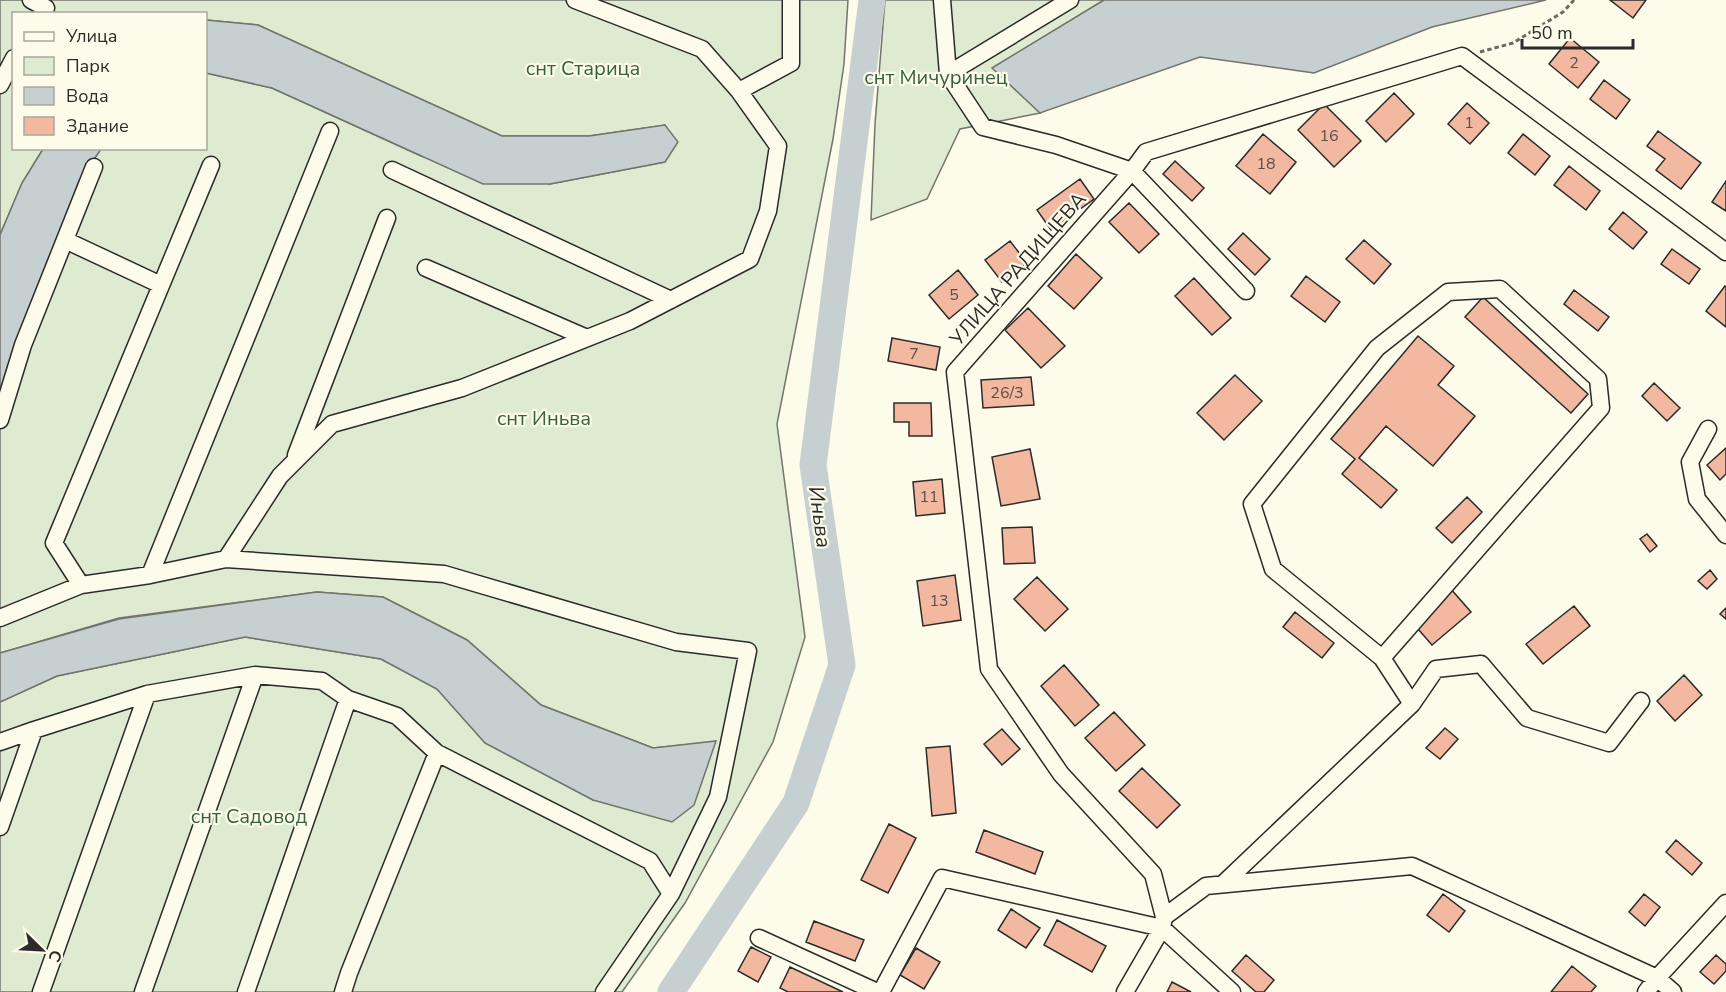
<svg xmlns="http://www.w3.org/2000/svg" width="1726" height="992" font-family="'Nunito Sans',sans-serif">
	<rect width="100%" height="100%" fill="#fdfbea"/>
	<path fill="#deebd1" stroke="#74746e" stroke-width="1.5" d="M 0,0 L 848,0 L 844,64 L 833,139 L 777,424 L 805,637 L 773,742 L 685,903 L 622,992 L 0,992 L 0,702 L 57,676 L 245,637 L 381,659 L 437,689 L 485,743 L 593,800 L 715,742 L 653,748 L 541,705 L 467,640 L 383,597 L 317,592 L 119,618 L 0,653 L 0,400 L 6,371 L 79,181 L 101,149 L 206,148 L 206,73 L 272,88 L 421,156 L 550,184 L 665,162 L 665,125 L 589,136 L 502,136 L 258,25 L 206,20 L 206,14 L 14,14 L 14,148 L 43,149 L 22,183 L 0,235 Z
		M 885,0 L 1104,0 L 993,68 L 1040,113 L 960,129 L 927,199 L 871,220 L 875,124 Z"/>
	<path fill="#c7d0d0" stroke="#74746e" stroke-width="1.5" d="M 1104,0 L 1546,0 L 1432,27 L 1314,73 L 1200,57 L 1040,113 L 992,68 Z
		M 206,20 L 258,25 L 502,136 L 589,136 L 665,125 L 678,142 L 665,162 L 550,184 L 483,184 L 272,88 L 206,73 Z
		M 43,149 L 101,149 L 79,181 L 6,371 L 0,400 L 0,235 L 22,183 Z
		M 317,592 L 383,597 L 467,640 L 541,705 L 653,748 L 716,741 L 694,805 L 672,822 L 593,800 L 485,743 L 437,689 L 381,659 L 245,637 L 57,676 L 0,702 L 0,653 L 119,619 Z"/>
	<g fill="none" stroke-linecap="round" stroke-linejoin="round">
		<path stroke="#c7d0d0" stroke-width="27" d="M 671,992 L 796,803 L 842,665 L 813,465 L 872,0"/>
	</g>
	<path fill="#f2b8a0" stroke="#2b2b2b" stroke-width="1.5" d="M 1610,0 L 1646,0 L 1633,18 Z
		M 1570,38 L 1599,62 L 1578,88 L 1549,64 Z
		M 1604,80 L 1630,100 L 1616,119 L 1590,99 Z
		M 1394,93 L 1414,114 L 1386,142 L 1366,121 Z
		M 1467,103 L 1489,123 L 1470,144 L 1448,124 Z
		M 1324,104 L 1361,141 L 1334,167 L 1298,130 Z
		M 1658,131 L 1701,163 L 1681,189 L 1656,170 L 1665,159 L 1647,146 Z
		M 1263,134 L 1296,162 L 1270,194 L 1236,166 Z
		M 1523,134 L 1550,156 L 1535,175 L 1508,153 Z
		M 1175,161 L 1204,188 L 1192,201 L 1163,174 Z
		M 1569,166 L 1600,191 L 1586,210 L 1554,185 Z
		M 1080,179 L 1094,199 L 1051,230 L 1037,210 Z
		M 1726,181 L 1726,211 L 1712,202 Z
		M 1129,203 L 1159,234 L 1139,253 L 1109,222 Z
		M 1623,212 L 1647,232 L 1633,249 L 1609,229 Z
		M 1243,233 L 1270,259 L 1255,275 L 1228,249 Z
		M 1364,240 L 1391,264 L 1374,284 L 1346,259 Z
		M 1010,241 L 1027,263 L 1002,282 L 985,260 Z
		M 1672,249 L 1700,269 L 1689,284 L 1661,264 Z
		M 1076,254 L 1102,278 L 1074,309 L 1048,286 Z
		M 958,270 L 978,295 L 949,319 L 929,295 Z
		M 1306,276 L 1340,302 L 1325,322 L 1291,296 Z
		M 1194,278 L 1231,318 L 1212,335 L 1175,296 Z
		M 1725,286 L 1726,287 L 1726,327 L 1706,311 Z
		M 1574,290 L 1609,317 L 1598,331 L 1564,304 Z
		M 1483,297 L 1588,394 L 1571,413 L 1465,317 Z
		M 1028,308 L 1065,346 L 1041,368 L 1005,330 Z
		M 1418,336 L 1454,366 L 1438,385 L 1475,416 L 1433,466 L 1386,426 L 1359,458 L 1397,490 L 1381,508 L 1342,474 L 1355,459 L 1331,439 Z
		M 892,338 L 940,347 L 936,370 L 888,361 Z
		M 1235,375 L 1262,401 L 1224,440 L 1197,413 Z
		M 1031,377 L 1034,405 L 983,408 L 981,380 Z
		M 1654,383 L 1680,408 L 1667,421 L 1642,396 Z
		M 894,403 L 931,403 L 932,436 L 909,436 L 909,422 L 894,422 Z
		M 1726,448 L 1726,474 L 1720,480 L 1707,465 Z
		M 1030,449 L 1040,499 L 1001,506 L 992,457 Z
		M 942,479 L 945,513 L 916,516 L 913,482 Z
		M 1467,497 L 1482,512 L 1452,543 L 1436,528 Z
		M 1032,527 L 1035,563 L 1004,564 L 1002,528 Z
		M 1647,534 L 1657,546 L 1650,552 L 1640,539 Z
		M 1710,570 L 1717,579 L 1707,589 L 1698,581 Z
		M 955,575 L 961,620 L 923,626 L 917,581 Z
		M 1037,577 L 1068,609 L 1045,631 L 1014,599 Z
		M 1450,588 L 1471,612 L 1432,645 L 1411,621 Z
		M 1574,606 L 1590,626 L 1543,664 L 1526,644 Z
		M 1726,608 L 1726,619 L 1720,614 Z
		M 1295,612 L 1334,643 L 1322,658 L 1283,627 Z
		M 1064,665 L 1099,705 L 1075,726 L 1041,686 Z
		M 1684,675 L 1702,695 L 1675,721 L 1657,701 Z
		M 1114,712 L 1145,745 L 1116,771 L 1085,738 Z
		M 1445,728 L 1458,739 L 1440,759 L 1426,748 Z
		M 1002,729 L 1020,749 L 1002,765 L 984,744 Z
		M 950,746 L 956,813 L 932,816 L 926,748 Z
		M 1142,768 L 1180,805 L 1157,828 L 1119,791 Z
		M 889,824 L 916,838 L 888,893 L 861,880 Z
		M 984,830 L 1043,852 L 1035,874 L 976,852 Z
		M 1676,840 L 1702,863 L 1692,875 L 1666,852 Z
		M 1443,894 L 1465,911 L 1449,932 L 1427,915 Z
		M 1644,894 L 1660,907 L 1645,926 L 1629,912 Z
		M 1011,909 L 1040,928 L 1026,948 L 998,930 Z
		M 1057,920 L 1106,946 L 1092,972 L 1044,945 Z
		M 814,921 L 864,940 L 855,961 L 806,942 Z
		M 751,947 L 771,957 L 758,982 L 738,971 Z
		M 916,948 L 940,962 L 924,989 L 900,975 Z
		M 1246,955 L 1274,980 L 1264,992 L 1256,992 L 1232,971 Z
		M 1716,955 L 1726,964 L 1726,971 L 1714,984 L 1700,972 Z
		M 1572,966 L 1596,986 L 1591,992 L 1551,992 Z
		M 790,967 L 843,992 L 788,992 L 780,988 Z
		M 1172,982 L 1191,992 L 1167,992 Z"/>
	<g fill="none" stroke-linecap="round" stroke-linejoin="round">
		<defs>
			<path id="minor" d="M 31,0 L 46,8 L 42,14
				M 942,0 L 948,74 L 983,127 L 1056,145 L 1132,171 L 1246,291
				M 948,74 L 1070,0
				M 0,85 L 14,58
				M 739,91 L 791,63 L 791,0
				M 392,170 L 671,300
				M 65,240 L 161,285
				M 426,268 L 587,338
				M 0,420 L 23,345 L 94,167
				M 1708,429 L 1690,462 L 1697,499 L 1726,535
				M 296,455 L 387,218
				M 226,559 L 280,476 L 332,424 L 462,388 L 630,321 L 750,259 L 768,211 L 778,146 L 739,91 L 702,49 L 575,0
				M 150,575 L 330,131
				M 81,585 L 54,543 L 211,165
				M 0,618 L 81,585 L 150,575 L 226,559 L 444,574 L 676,642 L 748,651 L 718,797 L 671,894 L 604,992
				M 1412,704 L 1436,669 L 1481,664 L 1527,718 L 1609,743 L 1641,701
				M 0,742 L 34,730
				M 0,827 L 34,730 L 147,694
				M 1223,884 L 1412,704 L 1382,658 L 1273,569 L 1252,504 L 1377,348 L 1448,292 L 1500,289 L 1598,379 L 1601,408 L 1382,658
				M 1164,917 L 1206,886 L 1412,866 L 1657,978 L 1673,992
				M 759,938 L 877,992
				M 41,992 L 147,694 L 255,675
				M 143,992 L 255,675 L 322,681 L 348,699
				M 246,992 L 348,699 L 397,716 L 437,753
				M 343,992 L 349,973 L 437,753 L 650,861 L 671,894
				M 881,992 L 942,878 L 1162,928 L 1232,992
				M 1125,992 L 1162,928 L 1164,917 L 1153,874 L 1061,774 L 989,669 L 955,372 L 1132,171 L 1146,152 L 1462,56 L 1726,252
				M 1646,992 L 1657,978 L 1726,903"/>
		</defs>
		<use href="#minor" stroke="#2b2b2b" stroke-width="19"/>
		<path stroke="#6a6964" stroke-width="3" stroke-dasharray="4.5 3" stroke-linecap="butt" d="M 1480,52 L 1513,43 L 1563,12 L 1574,0"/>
		<use href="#minor" stroke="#fdfbea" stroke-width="16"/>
	</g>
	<g text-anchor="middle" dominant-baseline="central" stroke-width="4.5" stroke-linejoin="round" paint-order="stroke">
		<g font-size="16" fill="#5d4e48">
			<text x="1574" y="63">2</text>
			<text x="1469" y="123">1</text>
			<text x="1329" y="136">16</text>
			<text x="1266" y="164">18</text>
			<text x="954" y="295">5</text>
			<text x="914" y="354">7</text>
			<text x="1007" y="393">26/3</text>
			<text x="929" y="497">11</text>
			<text x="939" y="601">13</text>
		</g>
		<g font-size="20" fill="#34623c" stroke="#fdfbea">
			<text x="583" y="68">снт Старица</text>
			<text x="936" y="77">снт Мичуринец</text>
			<text x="544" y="418">снт Иньва</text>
			<text x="249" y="816">снт Садовод</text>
		</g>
		<g font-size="20" fill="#2b2b2b" stroke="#fdfbea">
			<text transform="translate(1018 269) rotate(-49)">УЛИЦА РАДИЩЕВА</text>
		</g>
		<g font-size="21" font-style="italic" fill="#2b2b2b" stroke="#fdfbea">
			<text transform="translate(820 517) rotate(82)">Иньва</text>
		</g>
	</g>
	<rect x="12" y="12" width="195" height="138" fill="#fdfbea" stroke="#a9a89e" stroke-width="1.5"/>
	<rect x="24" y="32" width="30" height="9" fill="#fdfbea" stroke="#a9a89e" stroke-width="1.5"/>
	<text x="66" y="42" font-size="18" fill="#2b2b2b">Улица</text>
	<rect x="24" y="57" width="30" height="18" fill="#deebd1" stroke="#a9a89e" stroke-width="1.5"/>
	<text x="66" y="72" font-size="18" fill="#2b2b2b">Парк</text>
	<rect x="24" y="87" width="30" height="18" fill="#c7d0d0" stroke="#a9a89e" stroke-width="1.5"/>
	<text x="66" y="102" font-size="18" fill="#2b2b2b">Вода</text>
	<rect x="24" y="117" width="30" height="18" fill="#f2b8a0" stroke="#a9a89e" stroke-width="1.5"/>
	<text x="66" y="132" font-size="18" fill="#2b2b2b">Здание</text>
	<g transform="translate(42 950) rotate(114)" stroke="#fdfbea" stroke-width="4.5" paint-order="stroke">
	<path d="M0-4.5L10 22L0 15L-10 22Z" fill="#2b2b2b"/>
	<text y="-9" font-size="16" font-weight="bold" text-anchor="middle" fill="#2b2b2b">С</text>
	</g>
	<path d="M1522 39v9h111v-9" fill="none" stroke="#2b2b2b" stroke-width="3"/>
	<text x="1531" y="39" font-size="18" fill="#2b2b2b" stroke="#fdfbea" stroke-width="4.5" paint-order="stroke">50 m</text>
</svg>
